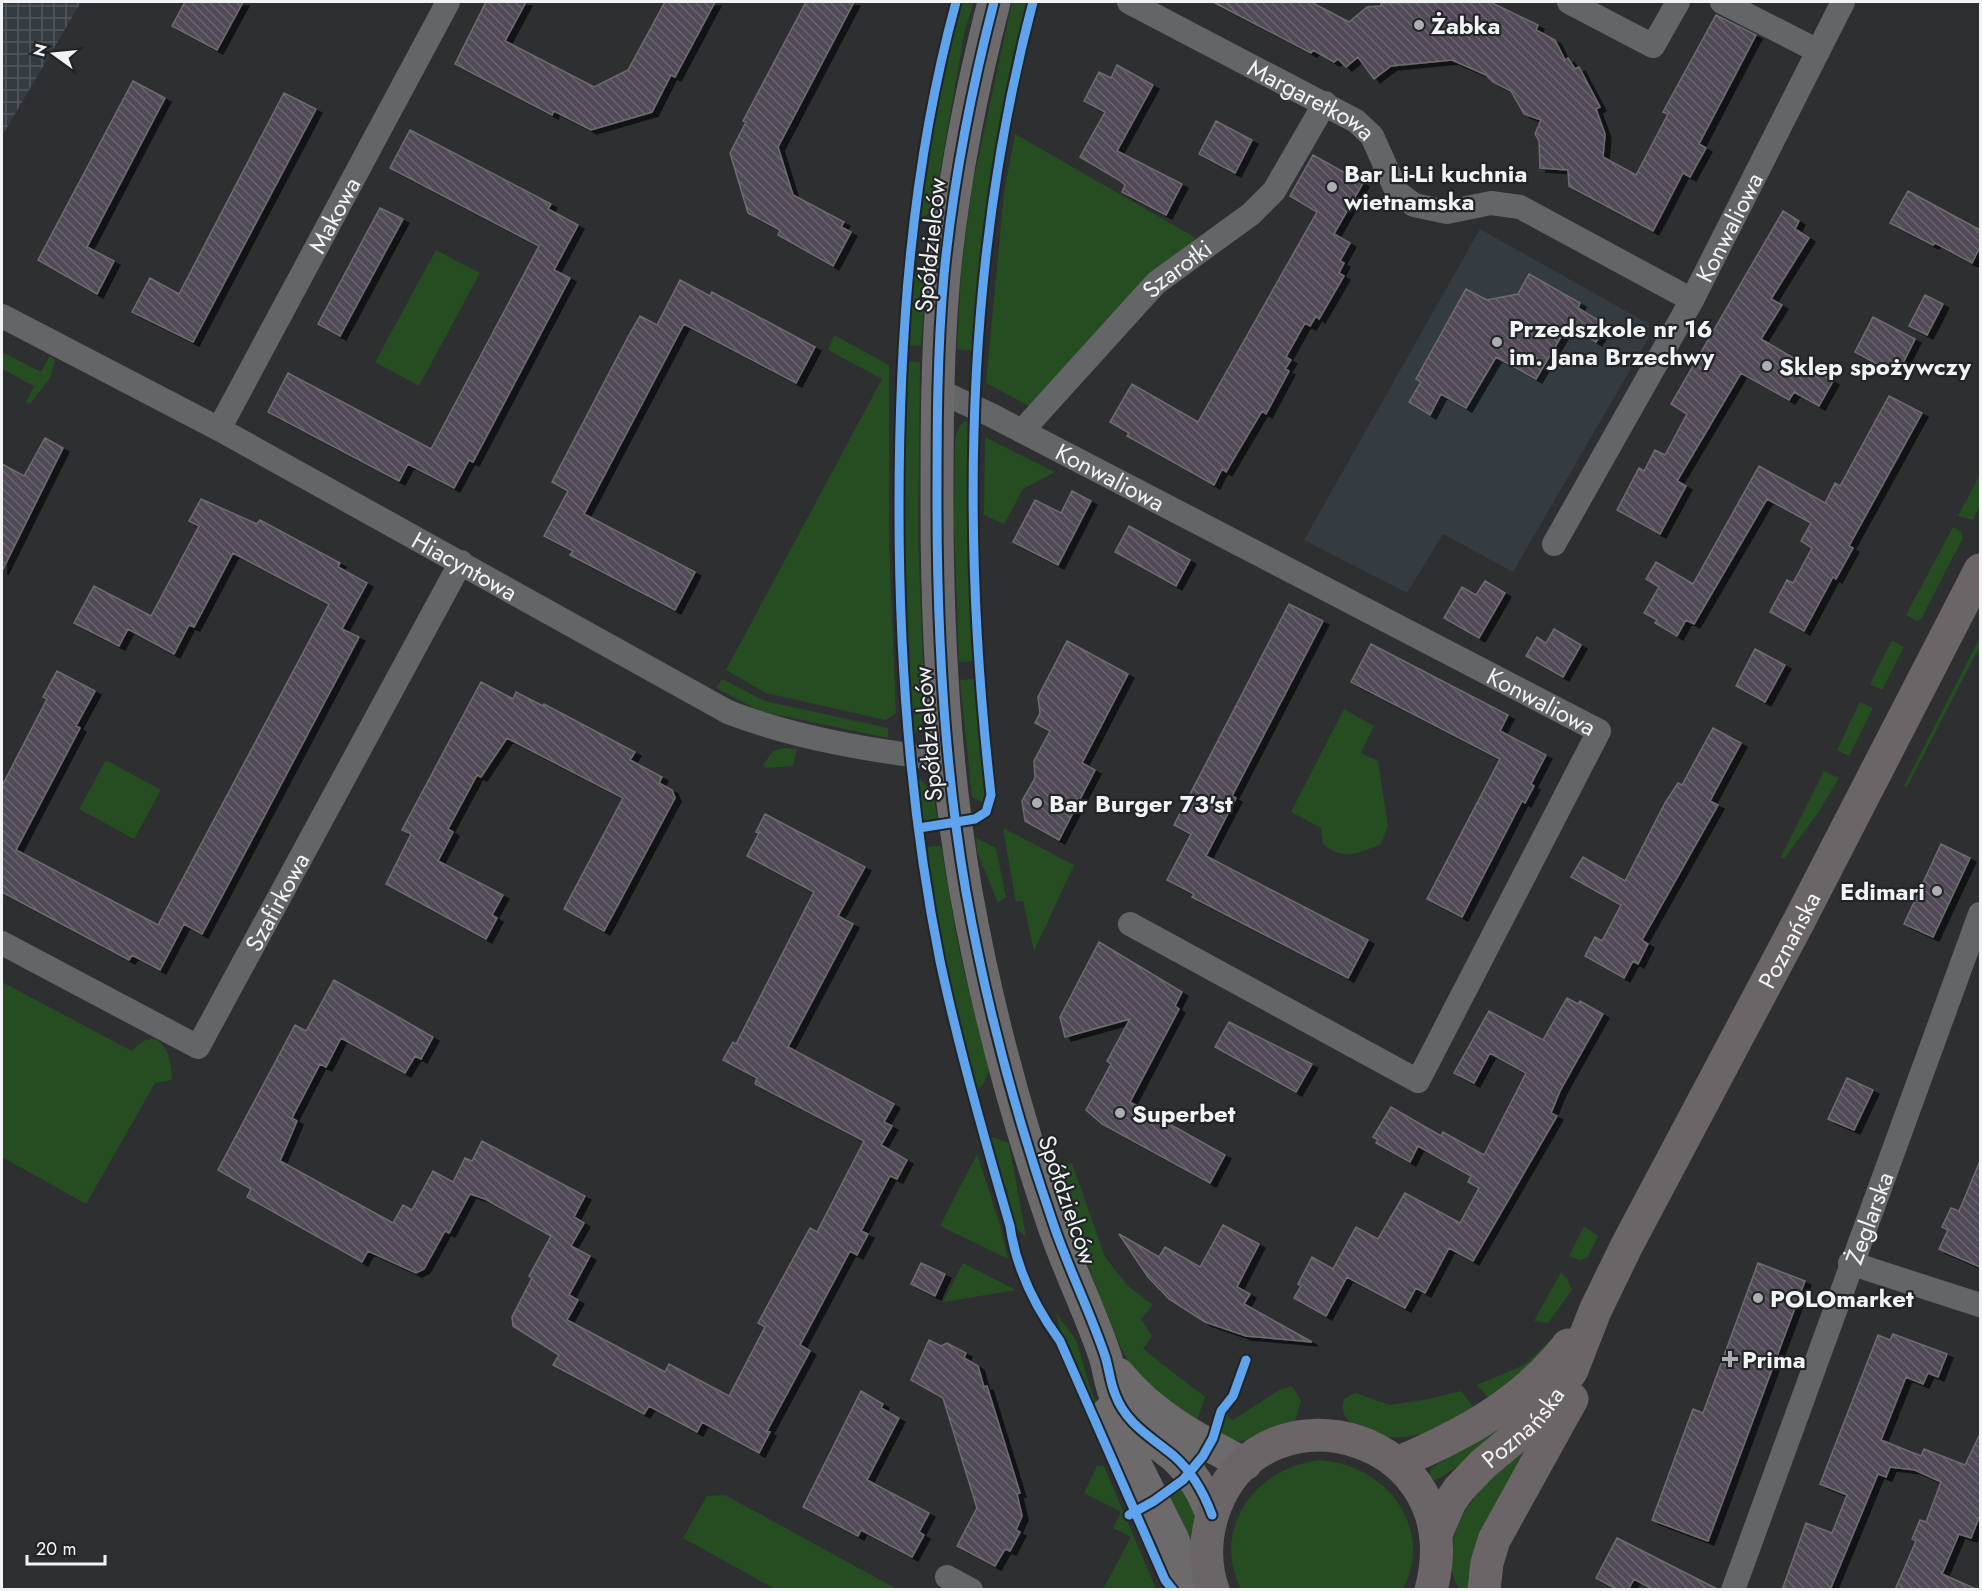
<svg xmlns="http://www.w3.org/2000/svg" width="1982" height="1591" font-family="Jost,sans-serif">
	<defs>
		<pattern id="industrial-grid" width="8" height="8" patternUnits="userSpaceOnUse" patternTransform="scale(1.5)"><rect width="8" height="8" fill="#343b41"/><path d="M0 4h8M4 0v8" fill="none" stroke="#52585d"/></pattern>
		<pattern id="building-back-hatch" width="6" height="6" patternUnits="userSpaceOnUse" patternTransform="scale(1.5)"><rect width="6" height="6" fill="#514857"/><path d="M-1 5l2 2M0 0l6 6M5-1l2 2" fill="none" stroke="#6a6370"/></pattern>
		<filter id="shadow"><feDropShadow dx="6" dy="4" stdDeviation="0" flood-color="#0009"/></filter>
	</defs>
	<rect width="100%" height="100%" fill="#2d2f31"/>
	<path fill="#343b41" d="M 1480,229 L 1649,324 L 1648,339 L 1513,572 L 1443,534 L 1407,593 L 1304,540 Z"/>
	<path fill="url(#industrial-grid)" d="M 2,2 L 81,2 L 2,136 Z"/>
	<path fill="#254d21" d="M 959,2 L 974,2 L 965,30 L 933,211 L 922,218 L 917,217 L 931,130 Z
		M 1012,2 L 1030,2 L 989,189 L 979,275 L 975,348 L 973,351 L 957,349 L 961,272 L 972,187 Z
		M 1015,134 L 1196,238 L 1072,358 L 1031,407 L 986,383 L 1004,193 Z
		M 436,250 L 480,273 L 419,386 L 375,362 Z
		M 916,264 L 926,278 L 921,346 L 906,345 L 912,266 Z
		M 834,335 L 889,365 L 889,541 L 896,713 L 886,720 L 766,693 L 726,670 L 882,379 L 828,350 Z
		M 2,352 L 41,372 L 50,356 L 55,360 L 50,378 L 30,404 L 26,402 L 34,386 L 2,369 Z
		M 904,361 L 920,362 L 918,538 L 925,715 L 920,728 L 913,735 L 904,606 Z
		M 972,420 L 974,661 L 959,662 L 954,524 L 955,439 C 958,428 960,421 972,420 Z
		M 985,437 L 1055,472 L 1023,489 L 1004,524 L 984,515 Z
		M 1980,474 L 1980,505 L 1973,520 L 1958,516 Z
		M 1953,527 L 1961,532 L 1963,538 L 1921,619 L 1917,621 L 1906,615 Z
		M 1980,637 L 1980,646 L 1907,787 L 1904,786 Z
		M 1892,640 L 1904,647 L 1882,690 L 1870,684 Z
		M 722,679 L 765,701 L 888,728 L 888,738 L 760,711 L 716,688 Z
		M 975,679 L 988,795 L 984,803 L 972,797 L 960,680 Z
		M 1860,702 L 1873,708 L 1849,756 L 1837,750 Z
		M 1344,709 L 1374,726 L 1361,753 L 1378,761 L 1388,826 L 1381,844 C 1359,853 1343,861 1323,844 L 1321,828 L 1291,812 Z
		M 783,748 L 797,749 L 793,766 L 766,768 L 763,765 L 773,751 Z
		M 106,760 L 161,790 L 134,839 L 79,809 Z
		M 1824,771 L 1839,778 L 1820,810 L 1784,859 L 1781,857 Z
		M 916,774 L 933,793 L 938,822 L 928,823 L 921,818 Z
		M 1003,828 L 1074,865 L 1034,951 L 1023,901 L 1016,902 Z
		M 976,838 L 996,848 L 1006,897 L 998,903 L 977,852 Z
		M 941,846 L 959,950 L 989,1071 L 983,1085 L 975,1091 L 944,955 L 926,852 L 929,847 Z
		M 2,982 L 132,1051 C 159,1021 172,1054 172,1080 L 155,1083 L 86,1204 L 2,1157 Z
		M 993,1137 L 1009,1143 L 1026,1237 L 1013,1226 L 987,1139 Z
		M 977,1154 L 1001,1228 L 1008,1259 L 940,1226 Z
		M 1072,1163 L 1105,1257 L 1128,1286 L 1153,1305 L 1141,1319 L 1152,1336 L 1143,1349 L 1205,1397 L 1195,1426 L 1140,1384 L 1121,1348 L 1083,1254 L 1055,1168 Z
		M 1584,1226 L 1598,1236 L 1588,1257 L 1580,1260 L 1569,1256 Z
		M 963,1263 L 1016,1290 L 943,1302 Z
		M 1561,1272 L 1568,1280 L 1572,1290 L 1548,1323 L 1534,1321 Z
		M 1056,1313 L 1076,1340 L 1092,1393 L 1138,1485 L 1128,1490 L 1062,1338 Z
		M 1560,1331 L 1562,1336 L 1494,1404 L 1477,1385 L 1524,1365 Z
		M 1292,1386 L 1301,1401 L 1293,1427 C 1268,1438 1244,1444 1217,1439 L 1224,1413 L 1233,1420 L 1279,1390 Z
		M 1461,1391 L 1479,1414 C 1443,1428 1386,1454 1351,1423 C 1343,1417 1341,1407 1345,1398 L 1355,1393 L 1390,1405 L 1428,1399 Z
		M 1489,1430 L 1504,1434 L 1440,1478 L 1434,1480 L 1430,1477 L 1430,1469 Z
		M 1522,1447 L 1530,1453 L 1476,1589 L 1459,1589 C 1429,1533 1485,1483 1522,1447 Z
		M 1321,1460 C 1385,1465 1435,1526 1403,1589 L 1241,1589 C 1210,1527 1257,1466 1321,1460 Z
		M 1097,1466 L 1104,1466 L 1156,1589 L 1103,1589 L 1131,1537 L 1113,1528 L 1121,1512 L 1084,1493 Z
		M 1185,1484 L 1199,1520 L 1196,1552 L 1164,1502 Z
		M 725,1495 L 897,1589 L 775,1589 L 683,1538 L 707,1496 Z"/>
	<path fill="url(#building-back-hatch)" stroke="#6d6d6f" stroke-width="1.5" filter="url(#shadow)" d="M 185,2 L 243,2 L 217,50 L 172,26 Z
		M 486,2 L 526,2 L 505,41 L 594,87 L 628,70 L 665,2 L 715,2 L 675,77 L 671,75 L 652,112 L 591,130 L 554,111 L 552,115 L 455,64 Z
		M 806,2 L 854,2 L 778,147 L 793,195 L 844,222 L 841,227 L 851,232 L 833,266 L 778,235 L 780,230 L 748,213 L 730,153 L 746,122 L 743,121 Z
		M 1213,2 L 1311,2 L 1349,22 L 1367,7 L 1381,6 L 1381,3 L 1490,2 L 1538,25 L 1536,30 L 1555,40 L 1565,60 L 1568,58 L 1575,69 L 1579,67 L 1600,107 L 1596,109 L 1605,134 L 1603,157 L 1636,175 L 1668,114 L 1663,112 L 1716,15 L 1756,35 L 1699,144 L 1706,148 L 1690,177 L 1683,173 L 1653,231 L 1569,186 L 1568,170 L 1540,168 L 1539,141 L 1535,134 L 1541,120 L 1524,114 L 1511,91 L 1493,82 L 1486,75 L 1452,60 L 1391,66 L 1374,79 L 1358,57 L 1346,67 L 1338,59 L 1334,62 L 1313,50 L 1311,53 Z
		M 1117,65 L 1153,85 L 1117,151 L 1182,184 L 1166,215 L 1122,192 L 1125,185 L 1119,180 L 1080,157 L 1105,112 L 1084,101 L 1099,72 L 1111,78 Z
		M 133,81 L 165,98 L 87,247 L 114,261 L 97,294 L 38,260 Z
		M 284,93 L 316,109 L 193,342 L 132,312 L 150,278 L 179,294 Z
		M 1216,121 L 1252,140 L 1235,173 L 1199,154 Z
		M 410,130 L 551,204 L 548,209 L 578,225 L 554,270 L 570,278 L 473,462 L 469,460 L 454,488 L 408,464 L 399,481 L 268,412 L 288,373 L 431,449 L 539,246 L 390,168 Z
		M 1313,155 L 1363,183 L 1334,234 L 1350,243 L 1340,261 L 1344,263 L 1339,273 L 1344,276 L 1319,319 L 1316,316 L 1310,326 L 1305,323 L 1286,357 L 1291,360 L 1285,369 L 1289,371 L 1266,414 L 1262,411 L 1226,472 L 1222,469 L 1214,485 L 1127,436 L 1129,433 L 1110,422 L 1132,384 L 1198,422 L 1317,212 L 1290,196 Z
		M 1908,191 L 1980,230 L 1980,247 L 1972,263 L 1935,243 L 1933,245 L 1890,223 Z
		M 380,208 L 403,219 L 340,336 L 318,324 Z
		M 1783,211 L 1799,221 L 1795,229 L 1809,238 L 1771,299 L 1782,305 L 1761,339 L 1833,381 L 1819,406 L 1794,392 L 1789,400 L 1741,373 L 1677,481 L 1686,486 L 1660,534 L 1617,510 L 1639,468 L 1644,471 L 1655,450 L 1665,455 L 1687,414 L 1671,404 Z
		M 1529,274 L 1580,303 L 1578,308 L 1606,325 L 1596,342 L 1568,325 L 1536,379 L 1496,357 L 1466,408 L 1441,394 L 1430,415 L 1409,402 L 1421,382 L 1416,379 L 1466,289 L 1487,300 L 1518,294 Z
		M 680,280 L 710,296 L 712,292 L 815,347 L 796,383 L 684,324 L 584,514 L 695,572 L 675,610 L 570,555 L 573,551 L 544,536 L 568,491 L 552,482 L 629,335 L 640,316 L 657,325 Z
		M 1925,295 L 1943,304 L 1927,335 L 1909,326 Z
		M 1873,317 L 1915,339 L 1897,375 L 1855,352 Z
		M 1889,396 L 1922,413 L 1849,546 L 1853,548 L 1836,579 L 1833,577 L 1804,631 L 1770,612 L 1787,580 L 1793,583 L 1812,548 L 1801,541 L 1811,523 L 1767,499 L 1694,624 L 1686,620 L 1677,636 L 1655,623 L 1657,620 L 1644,613 L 1659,587 L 1646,579 L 1656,562 L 1693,584 L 1759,466 L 1825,503 L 1835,483 L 1840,486 Z
		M 45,438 L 63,448 L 2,571 L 2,464 L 24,476 Z
		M 1072,491 L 1091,501 L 1058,565 L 1013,542 L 1035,500 L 1061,513 Z
		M 201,499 L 257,524 L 260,520 L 340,563 L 338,567 L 367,583 L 342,629 L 359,637 L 202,934 L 184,924 L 160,970 L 132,955 L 129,960 L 2,892 L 2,786 L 47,699 L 43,697 L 57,671 L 95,691 L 76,726 L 80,728 L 16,850 L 158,925 L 329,604 L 233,553 L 194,627 L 189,625 L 174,654 L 128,629 L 119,646 L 74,623 L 94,586 L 151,616 L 199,526 L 189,521 Z
		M 1129,526 L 1190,560 L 1176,586 L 1115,552 Z
		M 1485,581 L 1505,593 L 1479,638 L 1444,618 L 1462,587 L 1476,595 Z
		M 1289,604 L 1323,621 L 1232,796 L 1236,798 L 1206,856 L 1368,940 L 1348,978 L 1192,897 L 1194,894 L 1167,880 L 1191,834 L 1174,825 Z
		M 1554,629 L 1581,645 L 1563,677 L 1526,656 L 1537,637 L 1546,643 Z
		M 1067,641 L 1128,674 L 1082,763 L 1095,770 L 1059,840 L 1025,821 L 1022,801 L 1035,778 L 1034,761 L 1050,731 L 1035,723 L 1040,713 L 1038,697 Z
		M 1371,644 L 1508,715 L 1500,731 L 1546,755 L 1531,784 L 1534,786 L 1525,803 L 1522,801 L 1462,917 L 1427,899 L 1500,759 L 1351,682 Z
		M 1755,649 L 1785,665 L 1765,702 L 1736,686 Z
		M 481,682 L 513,699 L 516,692 L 543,706 L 544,704 L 635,752 L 630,760 L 662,777 L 659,783 L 672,790 L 675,798 L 604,931 L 564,909 L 623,798 L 507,738 L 481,777 L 477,775 L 448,829 L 453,832 L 438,861 L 503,895 L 492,915 L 497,918 L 486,939 L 386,884 L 411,834 L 402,830 Z
		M 1713,728 L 1741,743 L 1710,801 L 1718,805 L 1642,940 L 1648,944 L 1638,964 L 1633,961 L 1624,978 L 1585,956 L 1595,937 L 1602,941 L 1621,905 L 1571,877 L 1583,857 L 1625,881 L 1665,803 L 1678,783 L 1682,785 Z
		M 765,814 L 865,867 L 838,916 L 853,924 L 788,1047 L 894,1104 L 884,1122 L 892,1126 L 881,1145 L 907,1160 L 897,1179 L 890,1176 L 861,1231 L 868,1234 L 857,1255 L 850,1251 L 800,1345 L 810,1351 L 767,1431 L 770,1432 L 759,1453 L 702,1422 L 697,1432 L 649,1406 L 644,1414 L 553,1365 L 559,1355 L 513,1326 L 512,1317 L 532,1278 L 529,1276 L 551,1236 L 485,1199 L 470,1194 L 449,1233 L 445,1231 L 424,1269 L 416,1273 L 368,1251 L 362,1262 L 247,1197 L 251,1189 L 218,1170 L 295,1025 L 306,1031 L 334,980 L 433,1037 L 421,1059 L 415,1056 L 405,1073 L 341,1038 L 326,1067 L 320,1064 L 292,1118 L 297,1121 L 280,1161 L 393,1223 L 403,1205 L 412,1210 L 433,1171 L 453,1182 L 465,1158 L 472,1161 L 482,1141 L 585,1196 L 574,1217 L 584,1223 L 571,1246 L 590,1256 L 569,1295 L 578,1300 L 567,1320 L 665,1372 L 669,1364 L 729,1396 L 765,1327 L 758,1323 L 810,1228 L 817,1232 L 864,1141 L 755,1084 L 757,1078 L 723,1060 L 733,1042 L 736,1044 L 814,892 L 747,856 L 759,833 L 756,832 Z
		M 1941,844 L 1970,858 L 1933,937 L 1904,924 Z
		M 1099,942 L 1182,992 L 1175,1006 L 1179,1009 L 1130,1102 L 1225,1155 L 1210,1183 L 1102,1124 L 1086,1110 L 1111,1064 L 1107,1061 L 1130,1019 L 1065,1037 L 1060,1017 Z
		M 1567,998 L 1578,1004 L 1580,1001 L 1603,1014 L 1560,1091 L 1551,1113 L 1557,1116 L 1473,1261 L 1449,1248 L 1425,1293 L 1416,1288 L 1405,1308 L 1347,1277 L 1326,1316 L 1294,1298 L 1301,1286 L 1298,1284 L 1312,1257 L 1333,1269 L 1356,1227 L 1378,1239 L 1405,1193 L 1460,1223 L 1479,1188 L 1468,1182 L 1471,1176 L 1418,1146 L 1410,1162 L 1376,1143 L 1378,1140 L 1373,1137 L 1391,1107 L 1441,1136 L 1443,1132 L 1484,1155 L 1526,1073 L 1490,1053 L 1474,1083 L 1454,1073 L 1489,1011 L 1543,1040 Z
		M 1229,1022 L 1312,1064 L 1296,1092 L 1215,1047 Z
		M 1847,1078 L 1873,1090 L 1854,1130 L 1828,1119 Z
		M 1980,1161 L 1980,1267 L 1939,1249 L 1948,1230 L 1942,1227 L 1951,1208 L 1959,1211 Z
		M 1223,1225 L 1259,1244 L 1237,1287 L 1250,1294 L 1244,1304 L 1312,1342 L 1246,1336 L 1205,1322 L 1169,1299 L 1148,1277 L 1119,1234 L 1159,1257 L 1165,1247 L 1200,1267 Z
		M 921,1263 L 945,1274 L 935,1296 L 911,1284 Z
		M 1758,1263 L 1805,1281 L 1708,1541 L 1652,1520 L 1693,1409 L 1703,1413 Z
		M 1893,1334 L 1947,1354 L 1938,1377 L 1928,1373 L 1923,1384 L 1906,1377 L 1881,1440 L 1921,1456 L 1924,1449 L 1965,1465 L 1980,1434 L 1980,1515 L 1971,1538 L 1959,1534 L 1942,1574 L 1978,1590 L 1895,1590 L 1916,1541 L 1912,1539 L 1920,1520 L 1926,1522 L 1941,1482 L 1915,1470 L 1890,1467 L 1886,1477 L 1878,1474 L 1830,1590 L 1782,1590 L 1806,1523 L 1832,1533 L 1847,1495 L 1820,1484 L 1878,1335 L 1890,1340 Z
		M 929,1340 L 941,1346 L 947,1343 L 966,1353 L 964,1358 L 978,1366 L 984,1387 L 987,1386 L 1020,1493 L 1017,1494 L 1022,1516 L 1016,1530 L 1020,1532 L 1010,1551 L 1005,1549 L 995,1566 L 957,1546 L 977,1508 L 943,1398 L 911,1380 Z
		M 861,1391 L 883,1404 L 881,1408 L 899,1418 L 867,1480 L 929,1513 L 919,1532 L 924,1535 L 912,1557 L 861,1530 L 858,1536 L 803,1507 Z
		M 1617,1538 L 1719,1590 L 1654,1590 L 1634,1579 L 1628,1590 L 1618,1590 L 1596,1578 Z"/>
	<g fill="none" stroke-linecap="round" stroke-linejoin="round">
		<g stroke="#646567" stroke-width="24">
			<path id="s1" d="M 1129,2 L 1356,121 L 1372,136 L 1397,192 L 1414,205 L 1447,212 L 1491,203 L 1520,207 L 1692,300"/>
			<path d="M 1569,2 L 1653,46 L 1678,2"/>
			<path d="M 1722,2 L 1818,51"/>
			<path id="s2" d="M 2,316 L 219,429 L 728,712 C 797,739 875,751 948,760"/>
			<path id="s3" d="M 937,390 L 993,416 L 1599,731 L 1418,1081 L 1130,924"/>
			<path id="s4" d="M 219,429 L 448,2"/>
			<path id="s5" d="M 1022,431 L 1156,283 L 1251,214 L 1274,191 L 1325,103"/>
			<path id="s6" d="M 1554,544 L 1692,300 L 1843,2"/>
			<path id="s7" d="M 2,943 L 198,1047 L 461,562"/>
			<path d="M 1850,1263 L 1980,1305"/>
			<path d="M 947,1577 L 971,1590"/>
			<path id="s8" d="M 1733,1590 L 1980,914"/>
		</g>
		<path stroke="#6d6a6c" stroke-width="33" d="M 994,2 C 971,91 953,183 944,275 C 937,351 937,428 937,505 C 937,634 944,765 966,892 C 986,1004 1016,1116 1053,1223 C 1068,1268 1090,1311 1105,1356 C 1109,1368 1110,1382 1115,1394 C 1126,1424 1151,1437 1174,1456 C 1192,1472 1204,1493 1212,1515
			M 1118,1374 C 1152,1416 1198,1440 1245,1464
			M 1109,1412 L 1172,1538 L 1178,1553 L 1181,1590"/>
		<g stroke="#6b6568" stroke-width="33">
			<path d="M 1397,1463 C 1463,1435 1523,1403 1568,1345"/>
			<path id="s9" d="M 1436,1534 L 1450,1502 L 1459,1489 L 1483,1464 L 1536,1420 L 1572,1370 L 1595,1311 L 1626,1247 L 1799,921 L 1980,570"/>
			<path d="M 1213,1590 C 1203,1561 1205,1533 1216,1505 C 1267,1378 1472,1435 1431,1590"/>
			<path d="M 1484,1590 L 1487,1563 L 1494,1540 L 1572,1399"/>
		</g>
		<defs>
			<path id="cycleway" d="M 956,2 C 911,167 899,337 899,508 C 899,659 910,812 940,961 C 959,1050 984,1138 1010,1226 C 1016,1268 1035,1307 1060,1341 L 1165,1580 L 1173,1590
				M 994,2 C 971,91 953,183 944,275 C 937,351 937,428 937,505 C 937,634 944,765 966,892 C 986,1004 1016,1116 1053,1223 C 1068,1268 1090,1311 1105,1356 C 1109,1368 1110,1382 1115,1394 C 1126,1424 1151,1437 1174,1456 C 1192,1472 1204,1493 1212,1515
				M 919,828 L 975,819 L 986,812 L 991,795 C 961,532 965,259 1033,2
				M 1129,1515 L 1154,1501 L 1183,1480 L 1203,1456 L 1213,1438 L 1221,1411 L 1233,1396 L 1246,1360"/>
		</defs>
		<use href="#cycleway" stroke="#222528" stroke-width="13"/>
		<use href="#cycleway" stroke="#60a3ed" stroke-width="9"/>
	</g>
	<g fill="#acaeb0" stroke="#222528" stroke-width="2">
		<circle cx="1419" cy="25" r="6"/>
		<circle cx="1332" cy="187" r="6"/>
		<circle cx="1497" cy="342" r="6"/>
		<circle cx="1767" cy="366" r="6"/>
		<circle cx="1037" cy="803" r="6"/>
		<circle cx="1937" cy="891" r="6"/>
		<circle cx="1120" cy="1113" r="6"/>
		<circle cx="1758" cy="1298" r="6"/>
		<path d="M1727 1350h6v6h6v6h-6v6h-6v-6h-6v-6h6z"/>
	</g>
	<g text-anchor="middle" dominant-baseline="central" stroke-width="4.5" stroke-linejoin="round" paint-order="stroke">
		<g font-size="24" font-weight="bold" fill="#f1f3f5" stroke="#222528" text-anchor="start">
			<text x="1431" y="25">Żabka</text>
			<text x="1344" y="173">Bar Li-Li kuchnia<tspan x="1344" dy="28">wietnamska</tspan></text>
			<text x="1509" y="328">Przedszkole nr 16<tspan x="1509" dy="28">im. Jana Brzechwy</tspan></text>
			<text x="1779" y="366">Sklep spożywczy</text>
			<text x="1049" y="803">Bar Burger 73'st</text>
			<text x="1925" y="891" text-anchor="end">Edimari</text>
			<text x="1132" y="1113">Superbet</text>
			<text x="1770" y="1298">POLOmarket</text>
			<text x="1742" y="1359">Prima</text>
		</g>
		<g font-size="24" fill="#f1f3f5" stroke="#222528">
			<text stroke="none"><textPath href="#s1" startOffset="207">Margaretkowa</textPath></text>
			<text stroke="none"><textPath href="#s4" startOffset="243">Makowa</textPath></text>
			<text stroke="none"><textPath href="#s6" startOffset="362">Konwaliowa</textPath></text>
			<text transform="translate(930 245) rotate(-84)">Spółdzielców</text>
			<text stroke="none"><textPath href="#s5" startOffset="225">Szarotki</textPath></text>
			<text stroke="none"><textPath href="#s3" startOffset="194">Konwaliowa</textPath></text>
			<text stroke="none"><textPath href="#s2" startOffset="526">Hiacyntowa</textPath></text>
			<text stroke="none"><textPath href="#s3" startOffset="680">Konwaliowa</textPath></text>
			<text transform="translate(928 734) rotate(-95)">Spółdzielców</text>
			<text stroke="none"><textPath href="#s7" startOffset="387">Szafirkowa</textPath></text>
			<text stroke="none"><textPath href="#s9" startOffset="698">Poznańska</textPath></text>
			<text transform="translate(1068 1200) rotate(71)">Spółdzielców</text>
			<text stroke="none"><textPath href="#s8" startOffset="396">Żeglarska</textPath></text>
			<text stroke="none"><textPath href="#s9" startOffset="140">Poznańska</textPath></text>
		</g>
	</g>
	<rect width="1982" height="1591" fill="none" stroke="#f1f3f5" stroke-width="6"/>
	<g transform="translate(54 54) rotate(285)" stroke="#222528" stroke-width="4.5" paint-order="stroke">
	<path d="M0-4.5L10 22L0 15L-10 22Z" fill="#f1f3f5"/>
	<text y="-9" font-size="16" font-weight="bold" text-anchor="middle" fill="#f1f3f5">N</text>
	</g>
	<path d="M27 1555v9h78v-9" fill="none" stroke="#f1f3f5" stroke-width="3"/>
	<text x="36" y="1555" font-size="18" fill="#f1f3f5" stroke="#222528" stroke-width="4.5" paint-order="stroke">20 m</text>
</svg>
